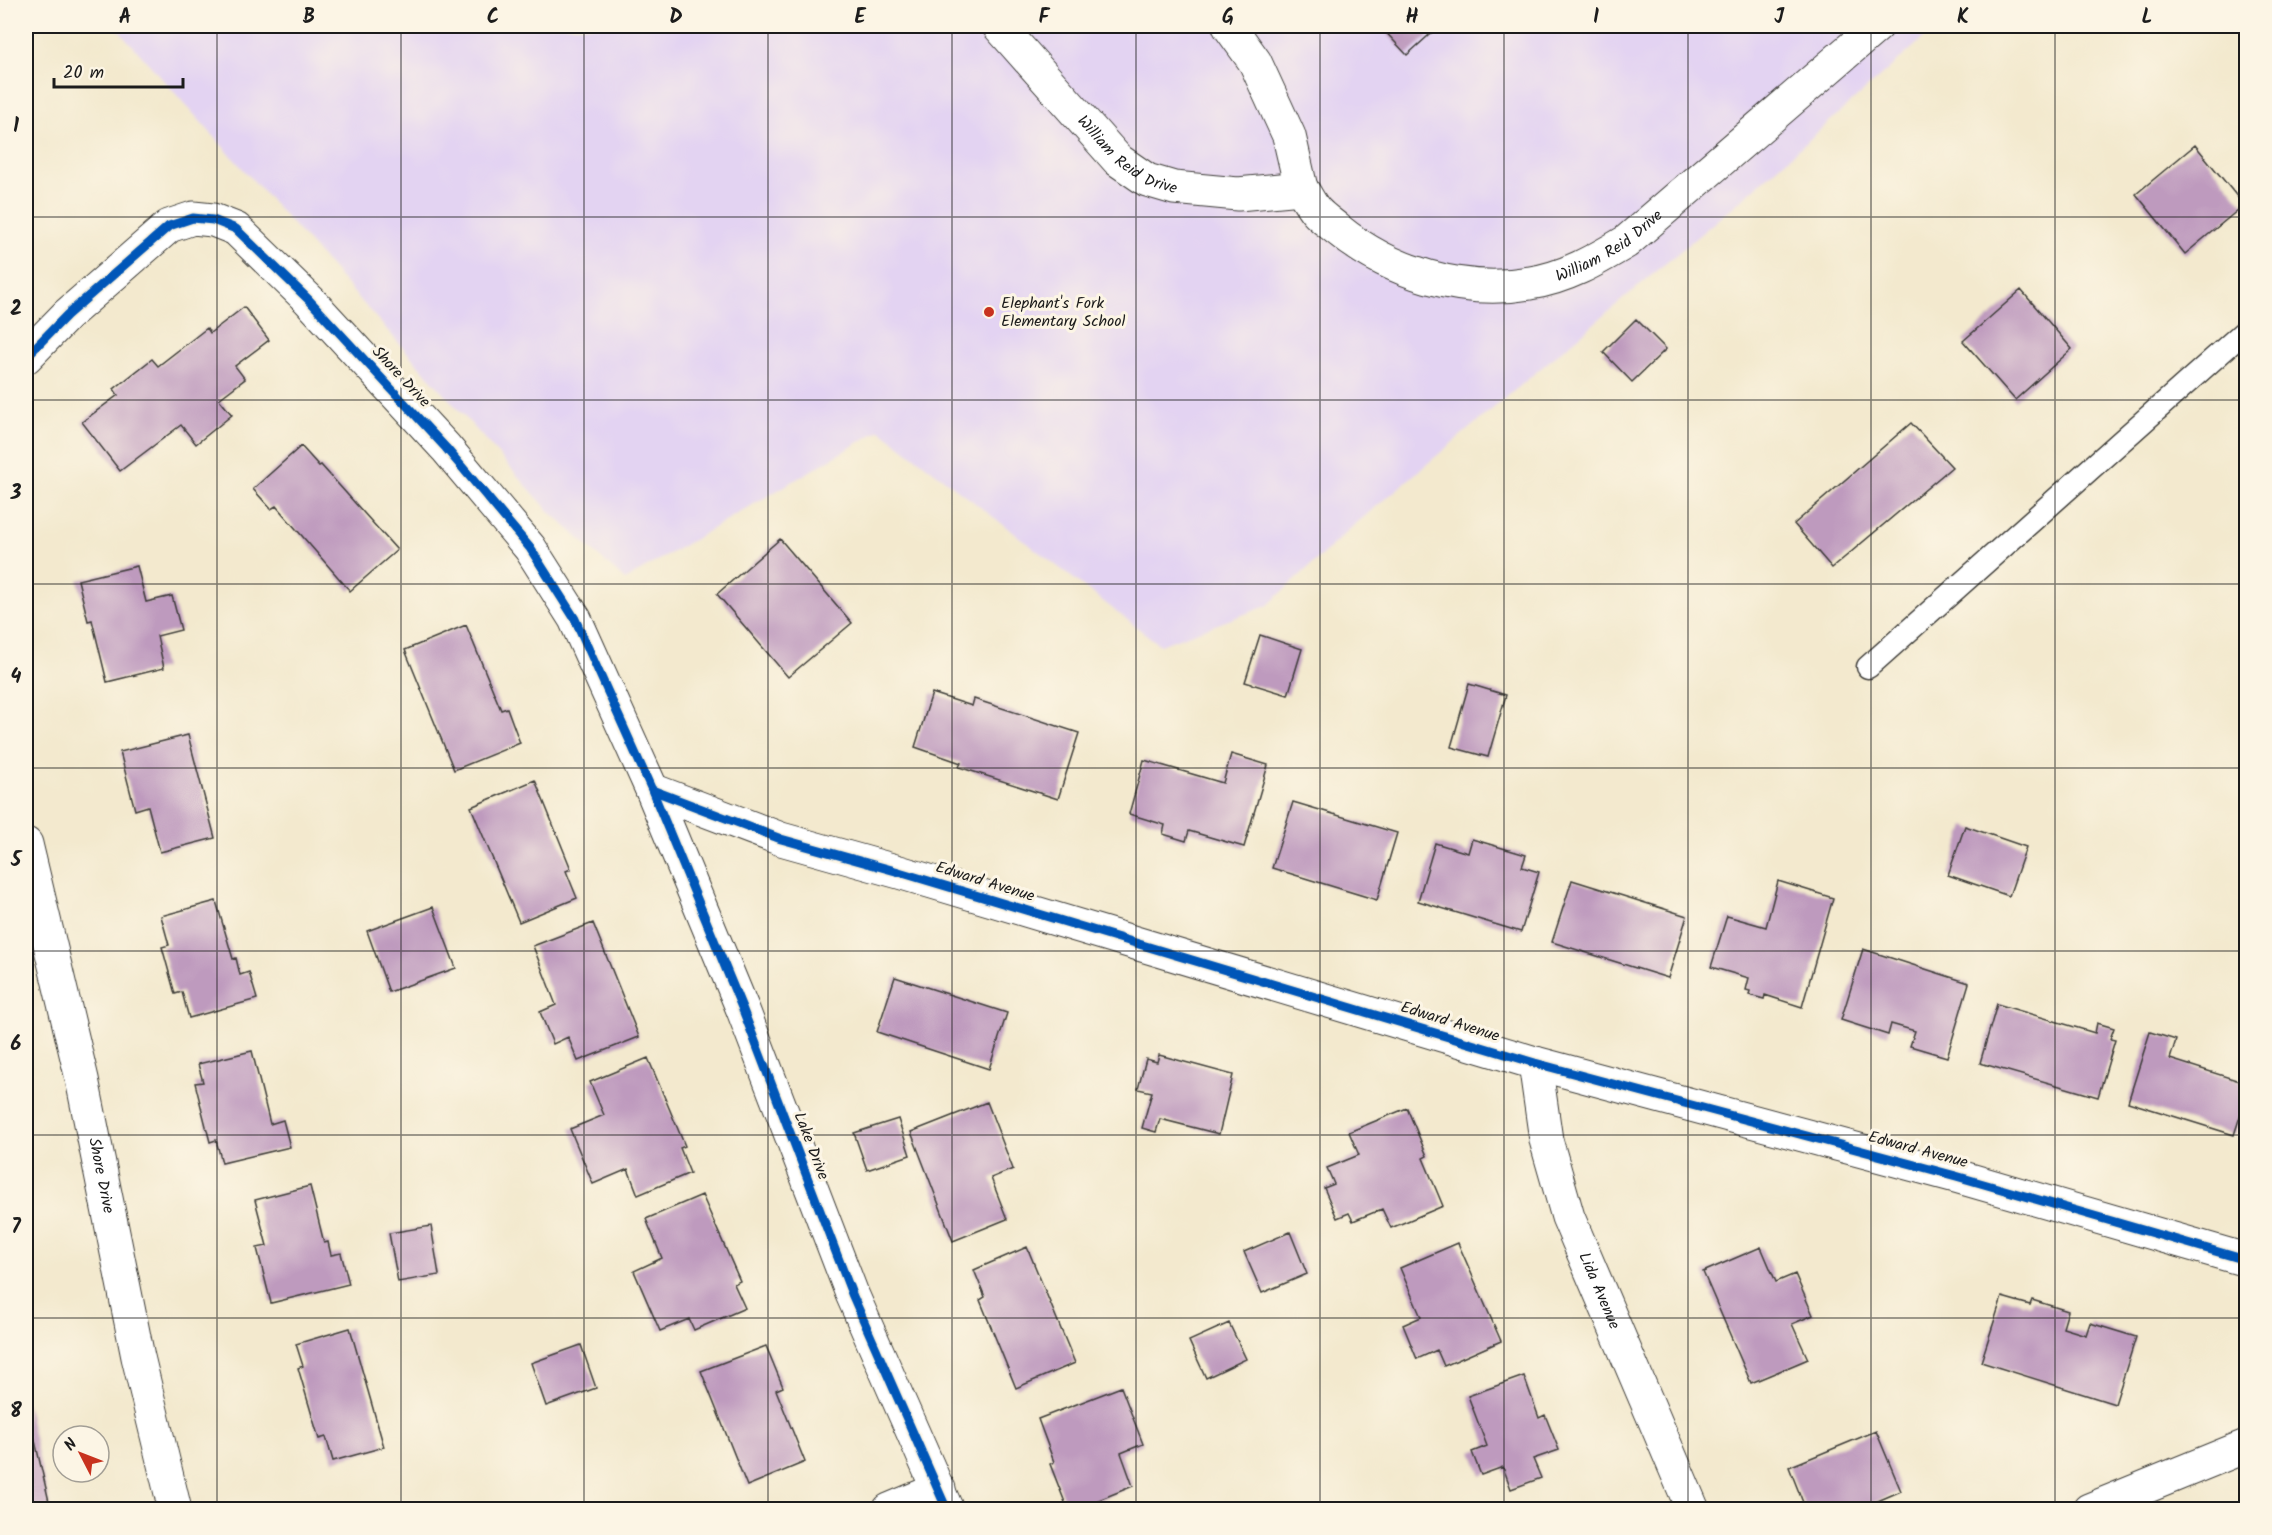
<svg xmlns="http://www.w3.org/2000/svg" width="2272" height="1535" font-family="Kalam,sans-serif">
	<rect width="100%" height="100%" fill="#fcf5e5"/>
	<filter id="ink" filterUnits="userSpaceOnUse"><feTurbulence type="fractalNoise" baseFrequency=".0167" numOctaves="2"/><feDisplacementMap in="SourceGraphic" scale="12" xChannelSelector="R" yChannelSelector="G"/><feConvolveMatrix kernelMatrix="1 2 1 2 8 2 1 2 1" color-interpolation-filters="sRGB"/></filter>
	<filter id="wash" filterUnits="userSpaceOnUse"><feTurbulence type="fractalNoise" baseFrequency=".008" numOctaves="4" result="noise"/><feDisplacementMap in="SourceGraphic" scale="24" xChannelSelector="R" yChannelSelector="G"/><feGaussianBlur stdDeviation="1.35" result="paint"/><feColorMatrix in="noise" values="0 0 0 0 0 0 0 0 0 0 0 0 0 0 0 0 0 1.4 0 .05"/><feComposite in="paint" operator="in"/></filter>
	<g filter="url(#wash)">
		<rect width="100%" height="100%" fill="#f3e9ce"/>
		<path fill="#e3d3f2" d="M 115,26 L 1937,26 L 1748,194 L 1352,527 L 1267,606 L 1160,645 L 880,430 L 625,580 L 550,512 Z"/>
		<g id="blocks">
			<path fill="#be9abe" d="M 1380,26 L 1439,26 L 1407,55 Z
				M 2195,145 L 2244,205 L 2185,254 L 2136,194 Z
				M 2021,290 L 2072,349 L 2015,400 L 1963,341 Z
				M 244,307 L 269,340 L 235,366 L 245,379 L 219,399 L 232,415 L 196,444 L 181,425 L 120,471 L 82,422 L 118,395 L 114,389 L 152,359 L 158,366 L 207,328 L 210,333 Z
				M 1636,319 L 1666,349 L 1632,382 L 1603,352 Z
				M 1911,423 L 1952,467 L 1832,568 L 1794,524 Z
				M 301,446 L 319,466 L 321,465 L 397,550 L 350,591 L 276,506 L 271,509 L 253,489 Z
				M 780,539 L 852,623 L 788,677 L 717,594 Z
				M 137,566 L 146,602 L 172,596 L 181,630 L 157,636 L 164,668 L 107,682 L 92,620 L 88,621 L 78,580 Z
				M 466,625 L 501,710 L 507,708 L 520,743 L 454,770 L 405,650 Z
				M 1260,635 L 1302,649 L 1288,695 L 1245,682 Z
				M 1469,684 L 1506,695 L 1488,757 L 1451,747 Z
				M 932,693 L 972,706 L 974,699 L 1079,733 L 1058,799 L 959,767 L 961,763 L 915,747 Z
				M 188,735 L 215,838 L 160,852 L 148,806 L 135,810 L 120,752 Z
				M 1231,754 L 1268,765 L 1244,847 L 1189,831 L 1186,841 L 1163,834 L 1165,825 L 1129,814 L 1144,760 L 1223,783 Z
				M 535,780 L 571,869 L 566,871 L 577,898 L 519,922 L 471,807 Z
				M 1293,802 L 1397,833 L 1377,900 L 1272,868 Z
				M 1965,826 L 2026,847 L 2009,896 L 1948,875 Z
				M 1472,839 L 1526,855 L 1522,867 L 1539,872 L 1521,932 L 1418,901 L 1435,843 L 1468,853 Z
				M 1572,880 L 1687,916 L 1668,978 L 1552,942 Z
				M 1778,881 L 1833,898 L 1802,1007 L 1765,995 L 1764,999 L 1749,995 L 1750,991 L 1746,990 L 1749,978 L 1711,967 L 1727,916 L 1766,927 Z
				M 216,901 L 233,959 L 236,958 L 240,975 L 249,972 L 257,999 L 189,1018 L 182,992 L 175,994 L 162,947 L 169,945 L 161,916 Z
				M 433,907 L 456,968 L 389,992 L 367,931 Z
				M 593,923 L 639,1037 L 578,1061 L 568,1037 L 553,1044 L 540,1012 L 556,1005 L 533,946 Z
				M 1863,949 L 1969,983 L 1947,1057 L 1910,1046 L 1915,1031 L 1891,1024 L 1888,1035 L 1841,1020 Z
				M 895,977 L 1007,1013 L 989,1069 L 877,1032 Z
				M 1997,1004 L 2095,1033 L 2097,1023 L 2114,1028 L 2110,1039 L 2115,1040 L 2098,1097 L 1980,1063 Z
				M 2150,1032 L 2176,1040 L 2170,1059 L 2246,1083 L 2246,1098 L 2234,1135 L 2128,1102 Z
				M 252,1051 L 270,1124 L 283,1120 L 290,1147 L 222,1163 L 216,1140 L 210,1142 L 195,1083 L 203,1082 L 198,1064 Z
				M 1159,1055 L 1233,1075 L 1219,1134 L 1160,1119 L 1156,1132 L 1142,1128 L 1152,1092 L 1138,1089 L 1146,1059 L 1157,1062 Z
				M 648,1058 L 685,1146 L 680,1148 L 690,1173 L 638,1195 L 628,1169 L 593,1184 L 570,1129 L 604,1115 L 590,1082 Z
				M 987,1102 L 1013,1169 L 991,1178 L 1007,1219 L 953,1241 L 911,1132 Z
				M 1407,1108 L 1427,1156 L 1423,1158 L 1443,1206 L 1391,1228 L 1382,1209 L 1353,1221 L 1349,1213 L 1337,1218 L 1324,1188 L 1334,1184 L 1327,1168 L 1359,1155 L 1349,1132 Z
				M 898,1119 L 910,1155 L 867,1170 L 854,1133 Z
				M 310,1186 L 324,1243 L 328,1242 L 331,1255 L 341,1253 L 349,1284 L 271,1303 L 257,1248 L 267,1246 L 255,1200 Z
				M 702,1195 L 740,1281 L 734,1284 L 745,1308 L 694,1330 L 689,1319 L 660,1331 L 634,1271 L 662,1258 L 646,1219 Z
				M 431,1226 L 439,1275 L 398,1282 L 389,1233 Z
				M 1290,1232 L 1307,1274 L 1262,1293 L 1244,1252 Z
				M 1458,1243 L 1501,1341 L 1444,1366 L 1437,1350 L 1417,1359 L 1403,1325 L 1421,1317 L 1400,1268 Z
				M 1027,1247 L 1075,1363 L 1016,1388 L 980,1300 L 985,1297 L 974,1270 Z
				M 1761,1247 L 1776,1282 L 1795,1274 L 1813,1315 L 1792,1324 L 1808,1359 L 1751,1383 L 1703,1272 Z
				M 2002,1297 L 2030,1305 L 2032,1300 L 2068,1311 L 2063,1328 L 2086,1335 L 2090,1323 L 2136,1337 L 2115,1404 L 1981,1362 Z
				M 1229,1323 L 1246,1359 L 1206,1378 L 1189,1341 Z
				M 350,1328 L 384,1447 L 333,1461 L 326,1437 L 319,1439 L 298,1368 L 303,1366 L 296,1344 Z
				M 581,1345 L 596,1388 L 546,1406 L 531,1363 Z
				M 766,1346 L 783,1387 L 776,1390 L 805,1462 L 747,1486 L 701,1371 Z
				M 1524,1376 L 1539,1418 L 1545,1415 L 1559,1450 L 1533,1459 L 1541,1478 L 1511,1489 L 1503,1467 L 1481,1475 L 1472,1452 L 1487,1446 L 1468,1396 Z
				M 1121,1387 L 1143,1444 L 1121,1453 L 1133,1486 L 1074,1510 L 1068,1510 L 1050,1464 L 1054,1462 L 1038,1419 Z
				M 26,1402 L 51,1510 L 26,1510 Z
				M 1876,1431 L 1901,1491 L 1857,1510 L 1806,1510 L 1789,1467 Z"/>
		</g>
	</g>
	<g filter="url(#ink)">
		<use href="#blocks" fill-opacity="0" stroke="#3c3b37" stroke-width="1.5"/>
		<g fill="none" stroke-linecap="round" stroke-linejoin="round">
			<defs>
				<path id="lane" d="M 1868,667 L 2246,330"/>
				<g id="street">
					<path id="s1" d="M 999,26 L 1118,160 L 1147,180 L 1174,188 L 1238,194 L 1301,188 L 1289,136 L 1255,62 L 1229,26"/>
					<path id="s2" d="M 1301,188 C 1306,195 1310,204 1316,211 C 1322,218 1330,223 1337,229 C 1389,272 1462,295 1530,283 C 1565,278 1596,260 1626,242 L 1877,26"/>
					<path d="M 26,357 L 67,315 L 169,226 L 193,218 L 213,220 L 236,229 L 309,300 L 446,448 L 530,548 L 575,619 L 652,790 L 743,1010 L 852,1294 L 947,1510"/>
					<path d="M 652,790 L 781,839 L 899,872 L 1535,1063 L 1956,1176 L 2246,1260"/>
					<path id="s3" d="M 26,844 L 82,1079 L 138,1357 L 175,1510"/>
					<path id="s4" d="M 1535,1063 L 1546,1140 L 1568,1217 L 1693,1510"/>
					<path d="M 889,1510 L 939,1489"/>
					<path d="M 2089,1510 L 2246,1446"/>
				</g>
			</defs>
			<use href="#lane" stroke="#3c3b37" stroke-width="25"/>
			<use href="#street" stroke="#3c3b37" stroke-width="35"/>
			<use href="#lane" stroke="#fff" stroke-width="22"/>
			<use href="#street" stroke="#fff" stroke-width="33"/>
			<defs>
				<path id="cycleway" d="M 26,357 L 67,315 L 169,226 L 193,218 L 213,220 L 236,229 L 309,300 L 446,448 L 530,548 L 575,619 L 652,790 L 743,1010 L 852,1294 L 947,1510
					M 652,790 L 781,839 L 899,872 L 1535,1063 L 1956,1176 L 2246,1260"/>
			</defs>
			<use href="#cycleway" stroke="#fcf5e5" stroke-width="13"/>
			<use href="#cycleway" stroke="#0057b8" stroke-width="9"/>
		</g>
	</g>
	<path fill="none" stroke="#1c1c1c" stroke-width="1.5" stroke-opacity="0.55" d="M 217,26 L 217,1510M 401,26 L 401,1510M 584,26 L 584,1510M 768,26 L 768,1510M 952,26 L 952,1510M 1136,26 L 1136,1510M 1320,26 L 1320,1510M 1504,26 L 1504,1510M 1688,26 L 1688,1510M 1871,26 L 1871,1510M 2055,26 L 2055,1510M 26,217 L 2246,217M 26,400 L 2246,400M 26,584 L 2246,584M 26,768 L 2246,768M 26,951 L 2246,951M 26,1135 L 2246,1135M 26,1318 L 2246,1318"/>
	<circle fill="#c8321e" stroke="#fcf5e5" stroke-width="2" cx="989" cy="312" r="6"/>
	<g text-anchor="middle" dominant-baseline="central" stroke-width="6" stroke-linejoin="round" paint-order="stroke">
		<g font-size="16" fill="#1c1c1c" stroke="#fcf5e5">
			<text stroke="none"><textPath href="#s1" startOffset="184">William Reid Drive</textPath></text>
			<text stroke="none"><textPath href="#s2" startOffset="350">William Reid Drive</textPath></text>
			<text transform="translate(401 377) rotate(47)">Shore Drive</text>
			<text transform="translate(985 882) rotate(17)">Edward Avenue</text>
			<text transform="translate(1450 1022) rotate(17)">Edward Avenue</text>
			<text transform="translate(811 1146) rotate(69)">Lake Drive</text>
			<text transform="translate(1918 1150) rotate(15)">Edward Avenue</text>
			<text stroke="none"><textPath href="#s3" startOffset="340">Shore Drive</textPath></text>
			<text stroke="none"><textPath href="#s4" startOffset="238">Lida Avenue</textPath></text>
		</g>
		<g font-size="16" fill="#1c1c1c" stroke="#fcf5e5" text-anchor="start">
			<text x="1001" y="303">Elephant's Fork<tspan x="1001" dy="18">Elementary School</tspan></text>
		</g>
	</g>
	<rect width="2272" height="1535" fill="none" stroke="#fcf5e5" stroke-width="66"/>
	<g transform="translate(81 1454) rotate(312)"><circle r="28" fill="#fcf5e5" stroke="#a29e95" stroke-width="1.5"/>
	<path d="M0-4.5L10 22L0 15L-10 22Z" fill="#c8321e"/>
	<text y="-9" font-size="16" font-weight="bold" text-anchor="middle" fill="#1c1c1c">N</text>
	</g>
	<path d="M54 78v9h129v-9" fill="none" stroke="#1c1c1c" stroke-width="3"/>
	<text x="63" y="78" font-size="18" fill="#1c1c1c" stroke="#fcf5e5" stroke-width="4.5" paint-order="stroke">20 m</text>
	<rect x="33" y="33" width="2206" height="1469" fill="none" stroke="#1c1c1c" stroke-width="2"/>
	<g font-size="20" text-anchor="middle" font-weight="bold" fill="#1c1c1c">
		<text x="125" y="23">A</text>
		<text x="309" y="23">B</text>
		<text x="493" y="23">C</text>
		<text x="676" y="23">D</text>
		<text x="860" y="23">E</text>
		<text x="1044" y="23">F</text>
		<text x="1228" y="23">G</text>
		<text x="1412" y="23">H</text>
		<text x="1596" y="23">I</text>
		<text x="1779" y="23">J</text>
		<text x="1963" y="23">K</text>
		<text x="2147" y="23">L</text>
		<text x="16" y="132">1</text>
		<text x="16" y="315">2</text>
		<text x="16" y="499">3</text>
		<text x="16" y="683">4</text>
		<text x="16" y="866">5</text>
		<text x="16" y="1050">6</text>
		<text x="16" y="1233">7</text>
		<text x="16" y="1417">8</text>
	</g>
</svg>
